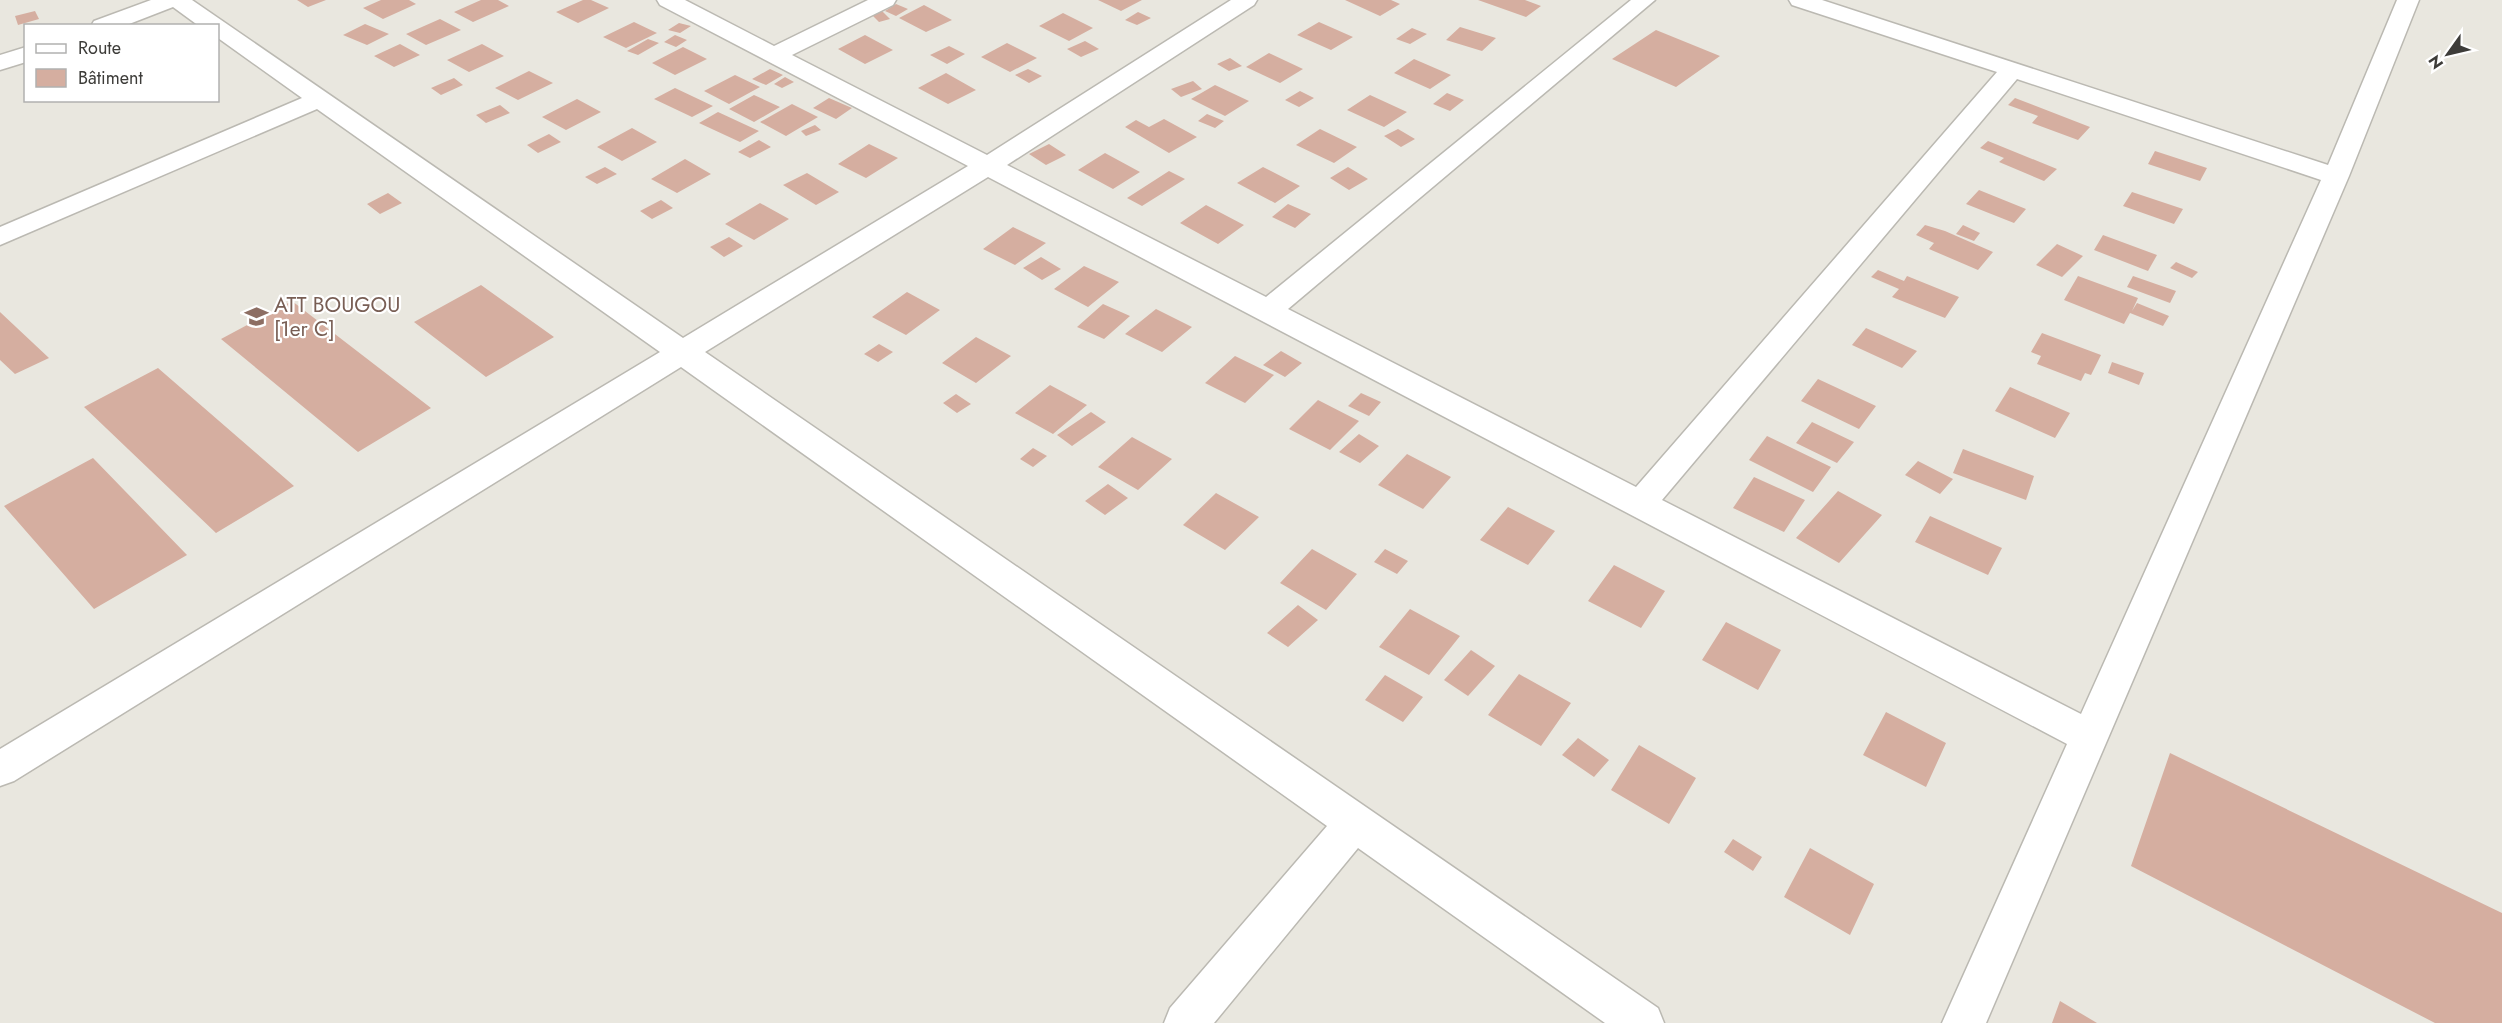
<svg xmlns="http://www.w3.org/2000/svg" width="2502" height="1023" font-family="Jost,sans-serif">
	<rect width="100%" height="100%" fill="#e9e7df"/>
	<path fill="#d5aea0" d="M 297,0 L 326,0 L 308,7 Z
		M 381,0 L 409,0 L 416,4 L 383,19 L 363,8 Z
		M 481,0 L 498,0 L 509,6 L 473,22 L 454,12 Z
		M 583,0 L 591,0 L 609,8 L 578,23 L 556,12 Z
		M 1098,0 L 1142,0 L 1121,11 Z
		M 1345,0 L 1391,0 L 1400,4 L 1380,16 Z
		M 1478,0 L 1525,0 L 1541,6 L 1526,17 Z
		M 896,4 L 908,9 L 896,16 L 885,11 Z
		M 924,5 L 952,20 L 926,32 L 899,18 Z
		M 35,11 L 39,19 L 18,25 L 15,16 Z
		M 882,11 L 890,19 L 879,22 L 871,14 Z
		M 1138,12 L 1151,18 L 1137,25 L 1125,20 Z
		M 1063,13 L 1093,28 L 1069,41 L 1039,26 Z
		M 440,19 L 461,30 L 426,45 L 406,34 Z
		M 634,22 L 657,33 L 626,48 L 603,37 Z
		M 1319,22 L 1353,37 L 1331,50 L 1297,35 Z
		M 679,23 L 691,26 L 680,33 L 668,30 Z
		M 365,24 L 389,34 L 367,45 L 343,35 Z
		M 1460,27 L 1496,38 L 1482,51 L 1446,40 Z
		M 1412,28 L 1427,34 L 1410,44 L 1396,39 Z
		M 1656,30 L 1720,56 L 1676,87 L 1612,59 Z
		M 675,35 L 687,40 L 676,47 L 664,42 Z
		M 865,35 L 893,50 L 865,64 L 838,49 Z
		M 648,39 L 659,43 L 638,55 L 627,51 Z
		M 1085,41 L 1099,49 L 1081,57 L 1067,49 Z
		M 1007,43 L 1037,58 L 1010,72 L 981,57 Z
		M 400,44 L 420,55 L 394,67 L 374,56 Z
		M 482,44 L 504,56 L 469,72 L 447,60 Z
		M 949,46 L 965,54 L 947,64 L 930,55 Z
		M 683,47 L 707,59 L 675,75 L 652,63 Z
		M 1269,53 L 1303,69 L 1280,83 L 1246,67 Z
		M 1230,58 L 1242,66 L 1229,71 L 1217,64 Z
		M 1414,59 L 1451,75 L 1430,89 L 1394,73 Z
		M 770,69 L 783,75 L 766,85 L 752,79 Z
		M 1028,69 L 1042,76 L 1029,83 L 1015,75 Z
		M 529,71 L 553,83 L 518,100 L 495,88 Z
		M 946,73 L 976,90 L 948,104 L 918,88 Z
		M 735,75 L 760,87 L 729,104 L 704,91 Z
		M 785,77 L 794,82 L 782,88 L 774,84 Z
		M 454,78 L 463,85 L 441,95 L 431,88 Z
		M 1193,81 L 1202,89 L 1181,97 L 1171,89 Z
		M 1215,85 L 1249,101 L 1225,116 L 1191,99 Z
		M 675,88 L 713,106 L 692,117 L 654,99 Z
		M 1300,91 L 1314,98 L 1299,107 L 1285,100 Z
		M 1447,93 L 1464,100 L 1450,111 L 1433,104 Z
		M 754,95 L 780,107 L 754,122 L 729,109 Z
		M 1370,95 L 1407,112 L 1384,127 L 1347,110 Z
		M 829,98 L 852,108 L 836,119 L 813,108 Z
		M 2015,98 L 2090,127 L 2078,140 L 2032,123 L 2038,116 L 2008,105 Z
		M 577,99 L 601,112 L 566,130 L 542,117 Z
		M 792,104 L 818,117 L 786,136 L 760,122 Z
		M 500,105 L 510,113 L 486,123 L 476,115 Z
		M 718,112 L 759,131 L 740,142 L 699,123 Z
		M 1207,114 L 1224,121 L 1215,128 L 1198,121 Z
		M 1164,119 L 1197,137 L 1169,153 L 1125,127 L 1136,120 L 1149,127 Z
		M 815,125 L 821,130 L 806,136 L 801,131 Z
		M 632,128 L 657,142 L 622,161 L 597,147 Z
		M 1320,129 L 1357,147 L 1334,163 L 1296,145 Z
		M 1398,129 L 1415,139 L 1401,147 L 1384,136 Z
		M 549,134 L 561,142 L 538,153 L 527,145 Z
		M 759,140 L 771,147 L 750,158 L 738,152 Z
		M 1988,141 L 2057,169 L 2044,181 L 1999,162 L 2004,158 L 1980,148 Z
		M 869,144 L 898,158 L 866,178 L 838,164 Z
		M 1049,144 L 1066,155 L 1046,165 L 1029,154 Z
		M 2155,151 L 2207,168 L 2200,181 L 2148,164 Z
		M 1105,153 L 1140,172 L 1113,189 L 1078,170 Z
		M 685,159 L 711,174 L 677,193 L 651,179 Z
		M 605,167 L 617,174 L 597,184 L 585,177 Z
		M 1263,167 L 1300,186 L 1275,203 L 1237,183 Z
		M 1348,167 L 1368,179 L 1349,190 L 1330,178 Z
		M 1169,171 L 1185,179 L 1142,206 L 1127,198 Z
		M 807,173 L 839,192 L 816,205 L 783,185 Z
		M 1979,190 L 2026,209 L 2014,223 L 1966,204 Z
		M 2132,192 L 2183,209 L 2174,224 L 2123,206 Z
		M 388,193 L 402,203 L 380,214 L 367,204 Z
		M 661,200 L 673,208 L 652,219 L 640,211 Z
		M 760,203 L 789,219 L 754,240 L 725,224 Z
		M 1288,204 L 1311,214 L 1295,228 L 1272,217 Z
		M 1206,205 L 1244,225 L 1218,244 L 1180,223 Z
		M 1925,225 L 1945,231 L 1993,252 L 1978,270 L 1929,249 L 1934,243 L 1916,235 Z
		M 1963,225 L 1980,233 L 1974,241 L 1956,234 Z
		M 1013,227 L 1046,243 L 1015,265 L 983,249 Z
		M 2103,235 L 2157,255 L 2148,271 L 2094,250 Z
		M 729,237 L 743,246 L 724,257 L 710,247 Z
		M 2057,244 L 2083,256 L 2062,277 L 2036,265 Z
		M 1041,257 L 1061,269 L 1042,280 L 1023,268 Z
		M 2176,262 L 2198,272 L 2192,278 L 2170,268 Z
		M 1084,266 L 1119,282 L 1088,307 L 1054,289 Z
		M 1878,270 L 1904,281 L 1907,276 L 1959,297 L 1945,318 L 1892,297 L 1899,289 L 1871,277 Z
		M 2078,276 L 2138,298 L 2132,311 L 2137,303 L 2169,316 L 2163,326 L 2130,313 L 2124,324 L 2064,300 Z
		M 2133,276 L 2176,291 L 2170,303 L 2127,287 Z
		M 481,285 L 554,337 L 486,377 L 414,322 Z
		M 907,292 L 940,310 L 906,335 L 872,317 Z
		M 292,301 L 431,408 L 358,452 L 221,339 Z
		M 1103,304 L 1130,316 L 1104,339 L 1077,327 Z
		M 1156,309 L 1192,327 L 1162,352 L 1125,334 Z
		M 0,312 L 49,358 L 15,374 L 0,360 Z
		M 1866,328 L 1917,351 L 1902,368 L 1852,345 Z
		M 2042,333 L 2101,355 L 2091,375 L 2085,373 L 2081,381 L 2037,364 L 2041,356 L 2031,352 Z
		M 976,337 L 1011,356 L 976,383 L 942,363 Z
		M 879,344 L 893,352 L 878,362 L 864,354 Z
		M 1281,351 L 1302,363 L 1285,377 L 1263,365 Z
		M 1235,356 L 1274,375 L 1245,403 L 1205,383 Z
		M 2112,362 L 2144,373 L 2139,385 L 2108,373 Z
		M 158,368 L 294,486 L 216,533 L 84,407 Z
		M 1818,379 L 1876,406 L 1859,429 L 1801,401 Z
		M 1050,385 L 1087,405 L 1053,434 L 1015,413 Z
		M 2010,387 L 2070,413 L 2055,438 L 1995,411 Z
		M 1361,393 L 1381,402 L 1369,416 L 1348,406 Z
		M 956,394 L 971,404 L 957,413 L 943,403 Z
		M 1318,400 L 1359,421 L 1330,450 L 1289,429 Z
		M 1091,412 L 1106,422 L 1072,446 L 1057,435 Z
		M 1812,422 L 1854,442 L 1837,463 L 1796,443 Z
		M 1359,434 L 1379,446 L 1360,463 L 1339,452 Z
		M 1767,436 L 1831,467 L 1813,492 L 1749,460 Z
		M 1132,437 L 1172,459 L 1138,490 L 1098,467 Z
		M 1033,448 L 1047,456 L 1033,467 L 1020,459 Z
		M 1963,449 L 2034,476 L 2026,500 L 1953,473 Z
		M 1407,454 L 1451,477 L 1423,509 L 1378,485 Z
		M 93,458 L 187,555 L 94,609 L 4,506 Z
		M 1918,461 L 1953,479 L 1940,494 L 1905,475 Z
		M 1754,477 L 1805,500 L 1784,532 L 1733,508 Z
		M 1108,484 L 1128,498 L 1105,515 L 1085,501 Z
		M 1838,491 L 1882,515 L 1839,563 L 1796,538 Z
		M 1216,493 L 1259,517 L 1225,550 L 1183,525 Z
		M 1508,507 L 1555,531 L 1528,565 L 1480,540 Z
		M 1930,516 L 2002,548 L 1988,575 L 1915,542 Z
		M 1312,549 L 1357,574 L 1326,610 L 1280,583 Z
		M 1385,549 L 1408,561 L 1397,574 L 1374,562 Z
		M 1614,565 L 1665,591 L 1641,628 L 1588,601 Z
		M 1298,605 L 1318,620 L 1288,647 L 1267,633 Z
		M 1410,609 L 1460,636 L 1429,675 L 1379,647 Z
		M 1726,622 L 1781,650 L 1758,690 L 1702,660 Z
		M 1471,650 L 1495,666 L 1468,696 L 1444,680 Z
		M 1519,674 L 1571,703 L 1541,746 L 1488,715 Z
		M 1385,675 L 1423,697 L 1403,722 L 1365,700 Z
		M 1886,712 L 1946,743 L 1926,787 L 1863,755 Z
		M 1578,738 L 1609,760 L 1594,777 L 1562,755 Z
		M 1639,745 L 1696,778 L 1669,824 L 1611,790 Z
		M 2170,753 L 2502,913 L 2502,1023 L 2435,1023 L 2131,866 Z
		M 1733,839 L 1762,857 L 1753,871 L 1724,852 Z
		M 1810,848 L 1874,884 L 1850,935 L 1784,897 Z
		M 2060,1001 L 2097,1023 L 2052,1023 Z"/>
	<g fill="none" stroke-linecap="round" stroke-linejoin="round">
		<defs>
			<path id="minor" d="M 151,0 L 192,0 L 683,338 L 968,166 L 660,5 L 657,0 L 685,0 L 774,46 L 868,0 L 896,0 L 893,5 L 792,55 L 987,155 L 1231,0 L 1257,0 L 1254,5 L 1007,165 L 1266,297 L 1631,0 L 1655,0 L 1288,309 L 1636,487 L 1997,72 L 1792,5 L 1789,0 L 1822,0 L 2328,165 L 2397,0 L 2419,0 L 2349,176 L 1986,1023 L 1942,1023 L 2067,744 L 988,177 L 705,352 L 1658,1008 L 1664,1023 L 1605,1023 L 1358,848 L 1214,1023 L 1164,1023 L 1170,1008 L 1327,826 L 681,367 L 14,781 L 0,786 L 0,749 L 660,352 L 317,109 L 0,245 L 0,227 L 302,98 L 218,38 L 218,26 L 199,26 L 173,7 L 124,26 L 91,26 L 94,21 ZM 2017,79 L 2321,180 L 2081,714 L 1662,500 Z
				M 26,47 L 26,62 L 0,70 L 0,55 Z"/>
		</defs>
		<use href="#minor" stroke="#bbb9b2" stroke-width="3"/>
		<use href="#minor" fill="#fff" fill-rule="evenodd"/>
	</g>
	<defs>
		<symbol id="school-bare" viewBox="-9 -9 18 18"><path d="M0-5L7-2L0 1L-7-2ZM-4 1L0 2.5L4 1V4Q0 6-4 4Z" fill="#8d6e63" stroke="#fff" stroke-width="2.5" paint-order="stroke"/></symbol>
	</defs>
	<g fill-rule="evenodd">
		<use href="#school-bare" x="240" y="300" width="33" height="33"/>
	</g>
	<g text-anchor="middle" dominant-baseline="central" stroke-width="4.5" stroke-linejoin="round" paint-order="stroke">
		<g font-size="21" fill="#785e54" stroke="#fff" text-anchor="start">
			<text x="274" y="305">ATT BOUGOU<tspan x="274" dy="24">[1er C]</tspan></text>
		</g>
	</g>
	<rect x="24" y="24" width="195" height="78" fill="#ffffff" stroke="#b1b1b0" stroke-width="1.5"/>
	<rect x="36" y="44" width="30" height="9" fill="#ffffff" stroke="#b1b1b0" stroke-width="1.5"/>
	<text x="78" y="54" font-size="18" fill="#3d3c39">Route</text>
	<rect x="36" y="69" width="30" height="18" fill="#d5aea0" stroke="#b1b1b0" stroke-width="1.5"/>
	<text x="78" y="84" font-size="18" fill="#3d3c39">Bâtiment</text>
	<g transform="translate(2448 54) rotate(236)" stroke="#ffffff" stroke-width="4.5" paint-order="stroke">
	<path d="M0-4.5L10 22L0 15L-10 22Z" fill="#3d3c39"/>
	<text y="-9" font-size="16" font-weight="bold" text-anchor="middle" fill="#3d3c39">N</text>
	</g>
</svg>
